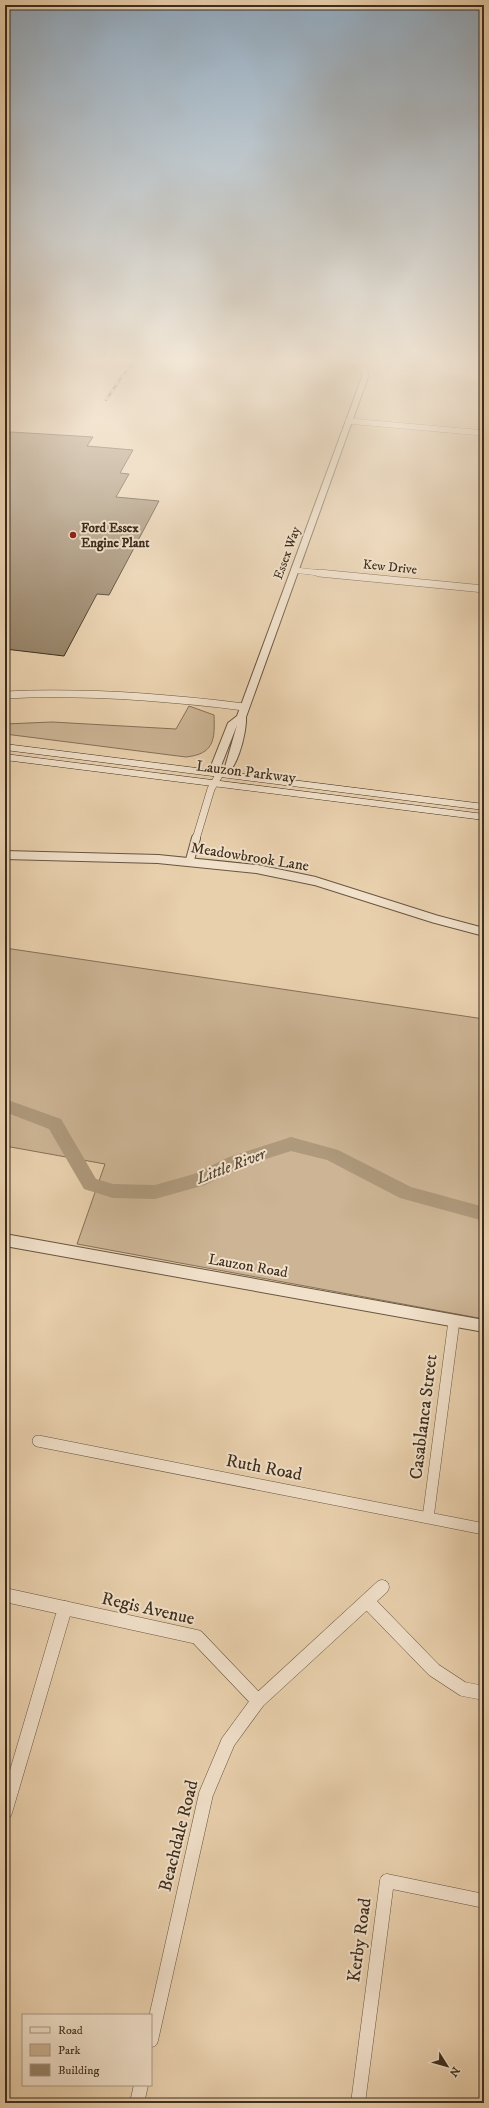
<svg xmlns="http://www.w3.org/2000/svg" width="489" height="2108" font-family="'IM FELL DW Pica',serif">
	<rect width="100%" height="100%" fill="#e9d0ad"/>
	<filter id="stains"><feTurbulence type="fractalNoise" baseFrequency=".005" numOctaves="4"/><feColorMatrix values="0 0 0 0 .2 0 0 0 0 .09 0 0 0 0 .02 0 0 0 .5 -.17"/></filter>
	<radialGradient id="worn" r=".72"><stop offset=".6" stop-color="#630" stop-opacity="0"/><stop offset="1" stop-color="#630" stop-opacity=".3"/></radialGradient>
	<path fill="#ccb494" stroke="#847058" d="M 189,706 L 214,715 C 215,740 214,754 186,757 L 5,734 L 5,724 L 52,722 L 176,729 Z
		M 5,948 L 484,1019 L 484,1319 L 77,1244 L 105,1164 L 5,1146 Z"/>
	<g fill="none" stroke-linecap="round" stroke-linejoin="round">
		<path fill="#ae997c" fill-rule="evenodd" d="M 5,1099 L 61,1119 L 96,1179 L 113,1184 L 155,1185 L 194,1174 L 229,1157 L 291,1137 L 338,1150 L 411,1187 L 484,1207 L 484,1221 L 400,1198 L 327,1160 L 291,1151 L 241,1167 L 205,1185 L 155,1199 L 113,1198 L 84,1189 L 49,1129 L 5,1112 Z"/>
	</g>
	<path fill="#968267" stroke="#3c2d1c" d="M 11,432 L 93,437 L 87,446 L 133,450 L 120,473 L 129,474 L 116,497 L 159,501 L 109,595 L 97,594 L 64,656 L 5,649 L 5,440 Z"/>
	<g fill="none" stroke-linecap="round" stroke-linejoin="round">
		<defs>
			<path id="minor-far4" d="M 348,421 L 484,433
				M 294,570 L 329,574"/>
			<path id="minor-far3" d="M 319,573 L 484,589
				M 5,695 C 85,691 164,697 244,707
				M 196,839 L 211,789 L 219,775"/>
			<path id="minor-far2" d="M 5,855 L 158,859 L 257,869 L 315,881 L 435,919 L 484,932
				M 190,860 L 196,838"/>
			<path id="minor-far1" d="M 38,1441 L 484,1529
				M 428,1518 L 454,1321
				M 381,1588 L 383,1586"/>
			<path id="minor" d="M 5,1595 L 197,1637 L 258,1701
				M 367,1601 L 434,1670 L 463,1689 L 484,1693
				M 5,1812 L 65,1608
				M 151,2040 L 206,1794 L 228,1742 L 258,1701 L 382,1587
				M 137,2103 L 141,2085
				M 358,2103 L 387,1881 L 484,1901"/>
			<path id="tertiary" d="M 345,360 L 357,361 L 367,369 L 368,377 L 246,717 C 247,731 236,782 216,777 L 211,766 L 228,723 L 237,716 L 362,377 L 361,370 ZM 237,725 L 225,767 L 222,769 L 221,766 Z
				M 5,1234 L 484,1320 L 484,1332 L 5,1246 Z"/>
			<path id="secondary" d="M 5,744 L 484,804 L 484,810 L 5,750 Z
				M 5,754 L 484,814 L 484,820 L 5,760 Z"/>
		</defs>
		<use href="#minor-far4" stroke="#675640" stroke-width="6"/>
		<use href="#minor-far3" stroke="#675640" stroke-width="8"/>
		<use href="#minor-far2" stroke="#675640" stroke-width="10"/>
		<use href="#minor-far1" stroke="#675640" stroke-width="12"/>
		<use href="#minor" stroke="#675640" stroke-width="15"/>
		<use href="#tertiary" stroke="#675640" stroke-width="2"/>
		<use href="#secondary" stroke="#3c2d1c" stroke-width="1"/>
		<use href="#minor-far4" stroke="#f1e0ca" stroke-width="5.5"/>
		<use href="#minor-far3" stroke="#f1e0ca" stroke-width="7"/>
		<use href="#minor-far2" stroke="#f1e0ca" stroke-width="8"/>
		<use href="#minor-far1" stroke="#f1e0ca" stroke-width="11"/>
		<use href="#minor" stroke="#f1e0ca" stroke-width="14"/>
		<use href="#tertiary" fill="#f1e0ca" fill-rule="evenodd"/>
		<use href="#secondary" fill="#f1e0ca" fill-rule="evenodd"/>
		<defs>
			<path id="rail" d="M 106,400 L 123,375 L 137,360"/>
		</defs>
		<use href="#rail" stroke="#3c2d1c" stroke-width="2.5"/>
		<use href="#rail" stroke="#f1e0ca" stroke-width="1.5" stroke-dasharray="4.5" stroke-linecap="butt"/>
	</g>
	<linearGradient id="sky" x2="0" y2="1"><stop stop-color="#91a9bd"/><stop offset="0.55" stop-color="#f5eada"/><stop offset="1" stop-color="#f5eada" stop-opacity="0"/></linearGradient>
	<rect width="489" height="656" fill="url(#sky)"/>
	<circle fill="#8f2418" stroke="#f1e0ca" stroke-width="1.5" cx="73" cy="535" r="4"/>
	<g text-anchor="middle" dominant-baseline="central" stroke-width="4" stroke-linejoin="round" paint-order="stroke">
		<g font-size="13" font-weight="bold" fill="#3c2d1c" stroke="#f1e0ca" text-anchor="start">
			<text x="81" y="528">Ford Essex<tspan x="81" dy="15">Engine Plant</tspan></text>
		</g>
		<g font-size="13" fill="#3c2d1c" stroke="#f1e0ca">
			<text transform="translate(287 553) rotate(-70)">Essex Way</text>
			<text transform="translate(390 567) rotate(6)">Kew Drive</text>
		</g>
		<g font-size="15" fill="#3c2d1c" stroke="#f1e0ca">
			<text transform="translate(246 772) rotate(7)">Lauzon Parkway</text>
			<text transform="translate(250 857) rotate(9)">Meadowbrook Lane</text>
			<text transform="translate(248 1266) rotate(10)">Lauzon Road</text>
		</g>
		<g font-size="16" font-style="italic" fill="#584834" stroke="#f1e0ca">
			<text transform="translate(231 1166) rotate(-21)">Little River</text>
		</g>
		<g font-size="18" fill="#3c2d1c" stroke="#f1e0ca">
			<text transform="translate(424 1417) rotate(-83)">Casablanca Street</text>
			<text transform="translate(264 1468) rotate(11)">Ruth Road</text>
			<text transform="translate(148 1609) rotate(13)">Regis Avenue</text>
			<text transform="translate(179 1836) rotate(-76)">Beachdale Road</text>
			<text transform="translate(360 1940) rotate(-82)">Kerby Road</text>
		</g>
	</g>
	<rect width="489" height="2108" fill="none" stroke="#e9d0ad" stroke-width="20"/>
	<rect x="6" y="6" width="477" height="2096" fill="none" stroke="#3c2d1c" stroke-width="2"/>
	<rect x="10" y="10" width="469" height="2088" fill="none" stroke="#3c2d1c"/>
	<rect x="22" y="2014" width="130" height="72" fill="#f1e0ca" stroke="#a99884"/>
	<rect x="30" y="2027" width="20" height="6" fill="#f1e0ca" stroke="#a99884"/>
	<text x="58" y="2034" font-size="12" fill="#3c2d1c">Road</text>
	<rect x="30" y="2044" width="20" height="12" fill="#ccb494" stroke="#a99884"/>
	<text x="58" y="2054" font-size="12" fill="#3c2d1c">Park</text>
	<rect x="30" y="2064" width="20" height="12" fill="#968267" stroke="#a99884"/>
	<text x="58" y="2074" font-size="12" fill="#3c2d1c">Building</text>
	<g transform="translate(447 2066) rotate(127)" stroke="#f1e0ca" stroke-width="3" paint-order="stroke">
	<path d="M0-3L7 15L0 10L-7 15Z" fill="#3c2d1c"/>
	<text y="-6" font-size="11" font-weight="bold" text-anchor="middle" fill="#3c2d1c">N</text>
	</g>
	<rect width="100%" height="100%" filter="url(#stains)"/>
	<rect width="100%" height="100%" fill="url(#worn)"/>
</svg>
